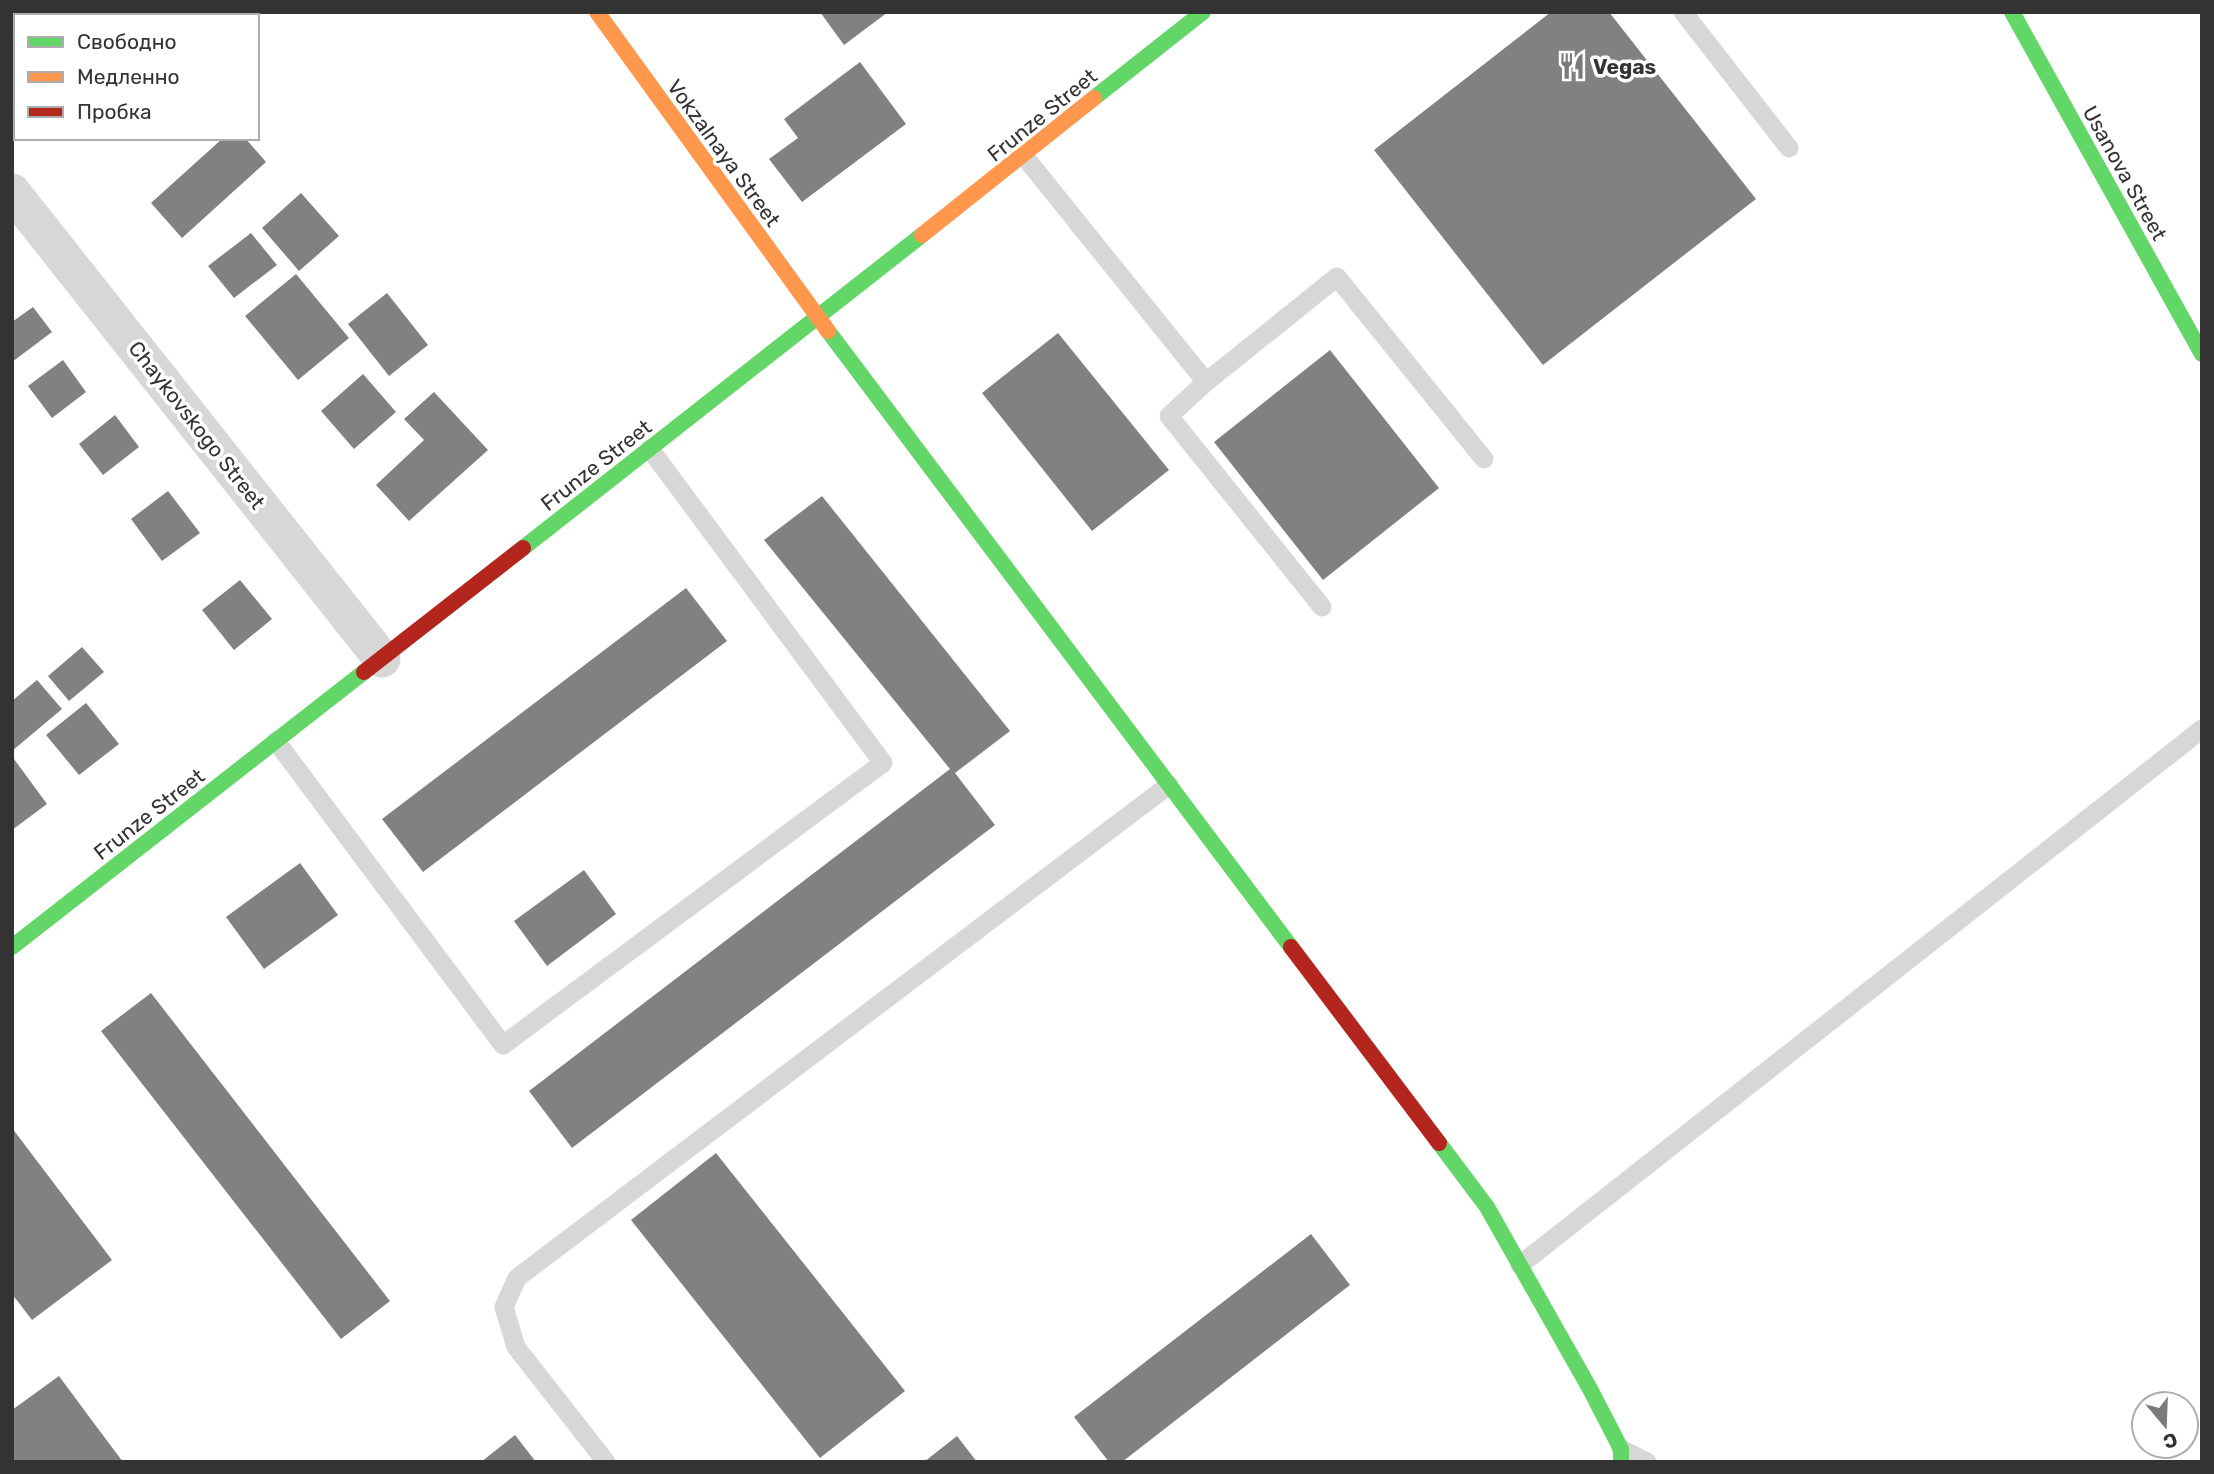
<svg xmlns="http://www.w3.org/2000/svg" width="2214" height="1474" font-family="Rubik,sans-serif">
	<rect width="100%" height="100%" fill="#fff"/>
	<path fill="#818181" d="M 16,12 L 89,12 L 85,16 L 16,16 L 16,36 L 12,32 L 12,15 Z
		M 100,12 L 169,12 L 164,16 L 95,16 Z
		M 820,12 L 888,12 L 844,45 Z
		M 1551,12 L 1609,12 L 1756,199 L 1543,365 L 1374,150 Z
		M 860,62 L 906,124 L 802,202 L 769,159 L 798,138 L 784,119 Z
		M 223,138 L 245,138 L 266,162 L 182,238 L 151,203 Z
		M 301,193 L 339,236 L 299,271 L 262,228 Z
		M 251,233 L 277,265 L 234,298 L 208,266 Z
		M 296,274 L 349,338 L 298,380 L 245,316 Z
		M 387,293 L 428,345 L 389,376 L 348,324 Z
		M 33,307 L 52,332 L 12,362 L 12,322 Z
		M 1058,333 L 1169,470 L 1092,531 L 982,393 Z
		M 1330,350 L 1439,488 L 1323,580 L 1214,442 Z
		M 63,360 L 86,392 L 52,418 L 28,386 Z
		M 363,374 L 396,412 L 354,449 L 321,411 Z
		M 434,392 L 488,450 L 409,521 L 376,485 L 424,440 L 404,419 Z
		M 115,415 L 139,447 L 103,475 L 79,444 Z
		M 168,491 L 200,533 L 162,561 L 131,519 Z
		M 822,496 L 1010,731 L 955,773 L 995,825 L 572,1148 L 529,1091 L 950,769 L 764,540 Z
		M 240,580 L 272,619 L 234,650 L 202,610 Z
		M 686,588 L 727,641 L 423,872 L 382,819 Z
		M 82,647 L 104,672 L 69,701 L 48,676 Z
		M 37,680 L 62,709 L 12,751 L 12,701 Z
		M 86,703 L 119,744 L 79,775 L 46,735 Z
		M 14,759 L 47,804 L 12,830 L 12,760 Z
		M 300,863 L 338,915 L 264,969 L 226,917 Z
		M 584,870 L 616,914 L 547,966 L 514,921 Z
		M 151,993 L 390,1301 L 341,1339 L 101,1031 Z
		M 12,1128 L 112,1260 L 32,1320 L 12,1294 Z
		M 716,1153 L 905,1391 L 820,1458 L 631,1220 Z
		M 1311,1234 L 1350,1285 L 1122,1462 L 1109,1462 L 1074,1417 Z
		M 59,1376 L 93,1422 L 123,1462 L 12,1462 L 12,1410 Z
		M 515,1435 L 536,1462 L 481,1462 Z
		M 957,1436 L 977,1462 L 924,1462 Z"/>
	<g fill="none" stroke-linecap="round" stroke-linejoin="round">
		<path stroke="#d7d7d7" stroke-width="19" d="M 1683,12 L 1789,148
			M 1024,156 L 1206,382 L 1337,277 L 1484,459
			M 1206,382 L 1169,416 L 1322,607
			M 276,741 L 503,1045 L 883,763 L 650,449
			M 1520,1265 L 2202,729
			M 1621,1449 L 1647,1462
			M 606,1462 L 516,1347 L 504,1307 L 517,1278 L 1169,785"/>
		<path stroke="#d7d7d7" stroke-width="37" d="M 12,192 L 382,659"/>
		<path stroke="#63d668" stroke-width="16" d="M 2012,12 L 2202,354
			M 1094,98 L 1203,12
			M 828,331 L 1291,947
			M 523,548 L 922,235
			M 12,947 L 364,672
			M 1439,1143 L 1487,1207 L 1590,1389 L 1621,1449 L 1621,1462"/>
		<path stroke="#ff974d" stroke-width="16" d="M 597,12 L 828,331
			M 922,235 L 1094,98"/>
		<path stroke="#b3261e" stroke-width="16" d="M 364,672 L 523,548
			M 1291,947 L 1439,1143"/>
	</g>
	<defs>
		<symbol id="restaurant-bare" viewBox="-9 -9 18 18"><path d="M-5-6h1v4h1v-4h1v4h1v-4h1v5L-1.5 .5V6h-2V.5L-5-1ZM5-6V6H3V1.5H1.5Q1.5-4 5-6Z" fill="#7a7a7a" stroke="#fff" stroke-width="2.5" paint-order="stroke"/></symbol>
	</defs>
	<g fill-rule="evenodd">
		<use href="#restaurant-bare" x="1553" y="47" width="38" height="38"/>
	</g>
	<g text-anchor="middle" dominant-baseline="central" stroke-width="7" stroke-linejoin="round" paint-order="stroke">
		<g font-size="21" font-weight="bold" fill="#333" stroke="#fff" text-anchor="start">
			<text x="1593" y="66">Vegas</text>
		</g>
		<g font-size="21" fill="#333" stroke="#fff">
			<text transform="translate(1042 115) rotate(-39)">Frunze Street</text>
			<text transform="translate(724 153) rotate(54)">Vokzalnaya Street</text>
			<text transform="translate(2125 173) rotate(61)">Usanova Street</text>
			<text transform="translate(197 425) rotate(52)">Chaykovskogo Street</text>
			<text transform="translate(596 465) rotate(-38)">Frunze Street</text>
			<text transform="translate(149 814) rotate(-38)">Frunze Street</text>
		</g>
	</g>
	<rect width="2214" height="1474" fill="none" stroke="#333333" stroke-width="28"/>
	<rect x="14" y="14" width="245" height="126" fill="#ffffff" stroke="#adadad" stroke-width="2"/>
	<rect x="28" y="37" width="35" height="10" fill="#63d668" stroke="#adadad" stroke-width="2"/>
	<text x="77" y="49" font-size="21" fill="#333333">Свободно</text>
	<rect x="28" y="72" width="35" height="10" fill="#ff974d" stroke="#adadad" stroke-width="2"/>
	<text x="77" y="84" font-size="21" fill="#333333">Медленно</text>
	<rect x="28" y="107" width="35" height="10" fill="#b3261e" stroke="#adadad" stroke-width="2"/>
	<text x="77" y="119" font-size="21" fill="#333333">Пробка</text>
	<g transform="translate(2165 1425) rotate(161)"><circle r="33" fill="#ffffff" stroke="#adadad" stroke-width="2"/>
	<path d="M0-5L12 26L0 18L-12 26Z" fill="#7a7a7a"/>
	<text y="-10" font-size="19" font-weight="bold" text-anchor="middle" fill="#333333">С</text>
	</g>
</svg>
